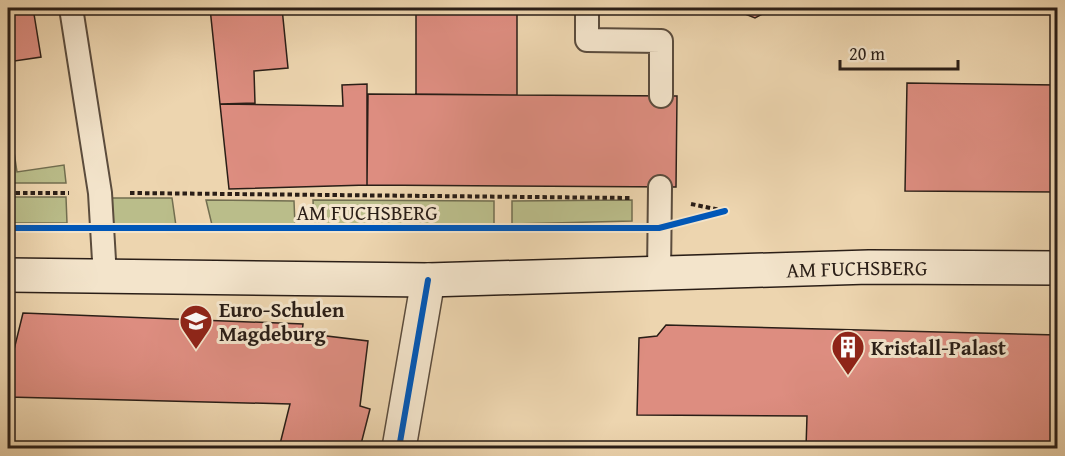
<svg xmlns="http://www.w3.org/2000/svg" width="1065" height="456" font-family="'Gentium Book Plus',serif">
	<rect width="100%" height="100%" fill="#edd5af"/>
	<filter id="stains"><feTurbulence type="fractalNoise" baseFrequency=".00333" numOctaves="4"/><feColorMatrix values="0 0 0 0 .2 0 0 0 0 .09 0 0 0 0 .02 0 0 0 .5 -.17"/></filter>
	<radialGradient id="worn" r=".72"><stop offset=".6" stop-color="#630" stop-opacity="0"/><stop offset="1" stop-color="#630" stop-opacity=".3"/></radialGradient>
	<path fill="#babd8a" stroke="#726e50" stroke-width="1.5" d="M 13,145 L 17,172 L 64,165 L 66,183 L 8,183 L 8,146 Z
		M 8,197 L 66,197 L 67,223 L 8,223 Z
		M 111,198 L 172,198 L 176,226 L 112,224 Z
		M 206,200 L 294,201 L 295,226 L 212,225 Z
		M 313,200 L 494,201 L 494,225 L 314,226 Z
		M 632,200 L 632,221 L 512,224 L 512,201 Z"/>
	<path fill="#dd8d80" stroke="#2a1e17" stroke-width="1.5" d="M 8,8 L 33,8 L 41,57 L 8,62 Z
		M 210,8 L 282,8 L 288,68 L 254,71 L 255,103 L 220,104 Z
		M 416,8 L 517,8 L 517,95 L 416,94 Z
		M 730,8 L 774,8 L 755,18 Z
		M 947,8 L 1058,8 L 1058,10 Z
		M 907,83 L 1058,85 L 1058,192 L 905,191 Z
		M 367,84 L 367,185 L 229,189 L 220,104 L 343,106 L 342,85 Z
		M 368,94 L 677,96 L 676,187 L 367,185 Z
		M 23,313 L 303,324 L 302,333 L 368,341 L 360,406 L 370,409 L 360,448 L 279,448 L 290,404 L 8,397 L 8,374 Z
		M 666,325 L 1058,335 L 1058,448 L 806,448 L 807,416 L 637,415 L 639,338 L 657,336 Z
		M 632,446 L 690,446 L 690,448 L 632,448 Z"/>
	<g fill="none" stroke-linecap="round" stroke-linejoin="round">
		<defs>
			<path id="lane" d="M 71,8 L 100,193 L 105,277
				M 587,8 L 587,40 L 661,41 L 661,96
				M 659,274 L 660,187"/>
			<path id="street" d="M 399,448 L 428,280"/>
			<g id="secondary">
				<path id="s1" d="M 8,275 L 428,280 L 869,267 L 1058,268"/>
			</g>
		</defs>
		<use href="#lane" stroke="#5b4c3d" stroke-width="26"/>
		<use href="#street" stroke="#5b4c3d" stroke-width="36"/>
		<use href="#secondary" stroke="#2a1e17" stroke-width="36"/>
		<path stroke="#2a1e17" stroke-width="4" stroke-dasharray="4.5 3" stroke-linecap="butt" d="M 8,193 L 69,193
			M 130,193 L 630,198
			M 691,204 L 725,211"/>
		<use href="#lane" stroke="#f3e4cb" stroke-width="22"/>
		<use href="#street" stroke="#f3e4cb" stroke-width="33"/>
		<use href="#secondary" stroke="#f3e4cb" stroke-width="33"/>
		<defs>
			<path id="cycleway" d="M 8,228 L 659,228 L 725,211
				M 399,448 L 428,280"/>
		</defs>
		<use href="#cycleway" stroke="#f3e4cb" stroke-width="10"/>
		<use href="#cycleway" stroke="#0057b8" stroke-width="6"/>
	</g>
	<defs>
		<symbol id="school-pin" viewBox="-11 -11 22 30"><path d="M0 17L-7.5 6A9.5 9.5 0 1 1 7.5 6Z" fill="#8f2418" stroke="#f3e4cb"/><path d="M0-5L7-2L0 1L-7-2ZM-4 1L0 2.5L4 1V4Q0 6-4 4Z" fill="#fff"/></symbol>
		<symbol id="building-pin" viewBox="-11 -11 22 30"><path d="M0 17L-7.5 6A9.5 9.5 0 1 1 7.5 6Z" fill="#8f2418" stroke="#f3e4cb"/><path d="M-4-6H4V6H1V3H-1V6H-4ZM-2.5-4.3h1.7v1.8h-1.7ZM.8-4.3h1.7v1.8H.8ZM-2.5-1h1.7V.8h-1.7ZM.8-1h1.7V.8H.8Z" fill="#fff"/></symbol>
	</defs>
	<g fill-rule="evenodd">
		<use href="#school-pin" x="177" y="302" width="38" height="52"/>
		<use href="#building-pin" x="829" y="328" width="38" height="52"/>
	</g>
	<g text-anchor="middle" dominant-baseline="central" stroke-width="6" stroke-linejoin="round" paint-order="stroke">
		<g font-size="21" fill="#2a1e17" stroke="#f3e4cb">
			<text x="367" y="212">AM FUCHSBERG</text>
			<text stroke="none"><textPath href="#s1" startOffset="849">AM FUCHSBERG</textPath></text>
		</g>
		<g font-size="21" font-weight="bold" fill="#2a1e17" stroke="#f3e4cb" text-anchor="start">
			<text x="219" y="309">Euro-Schulen<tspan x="219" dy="24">Magdeburg</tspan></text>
			<text x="871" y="347">Kristall-Palast</text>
		</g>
	</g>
	<rect width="1065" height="456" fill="none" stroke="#edd5af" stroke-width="30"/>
	<rect x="9" y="9" width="1047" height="438" fill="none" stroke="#2a1e17" stroke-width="3"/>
	<rect x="15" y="15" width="1035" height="426" fill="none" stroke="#2a1e17" stroke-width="1.5"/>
	<path d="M840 60v9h118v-9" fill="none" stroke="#2a1e17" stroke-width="3"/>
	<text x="849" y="60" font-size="18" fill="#2a1e17" stroke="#f3e4cb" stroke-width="4.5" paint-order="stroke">20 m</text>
	<rect width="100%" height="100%" filter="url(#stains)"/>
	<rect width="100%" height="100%" fill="url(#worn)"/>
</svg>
